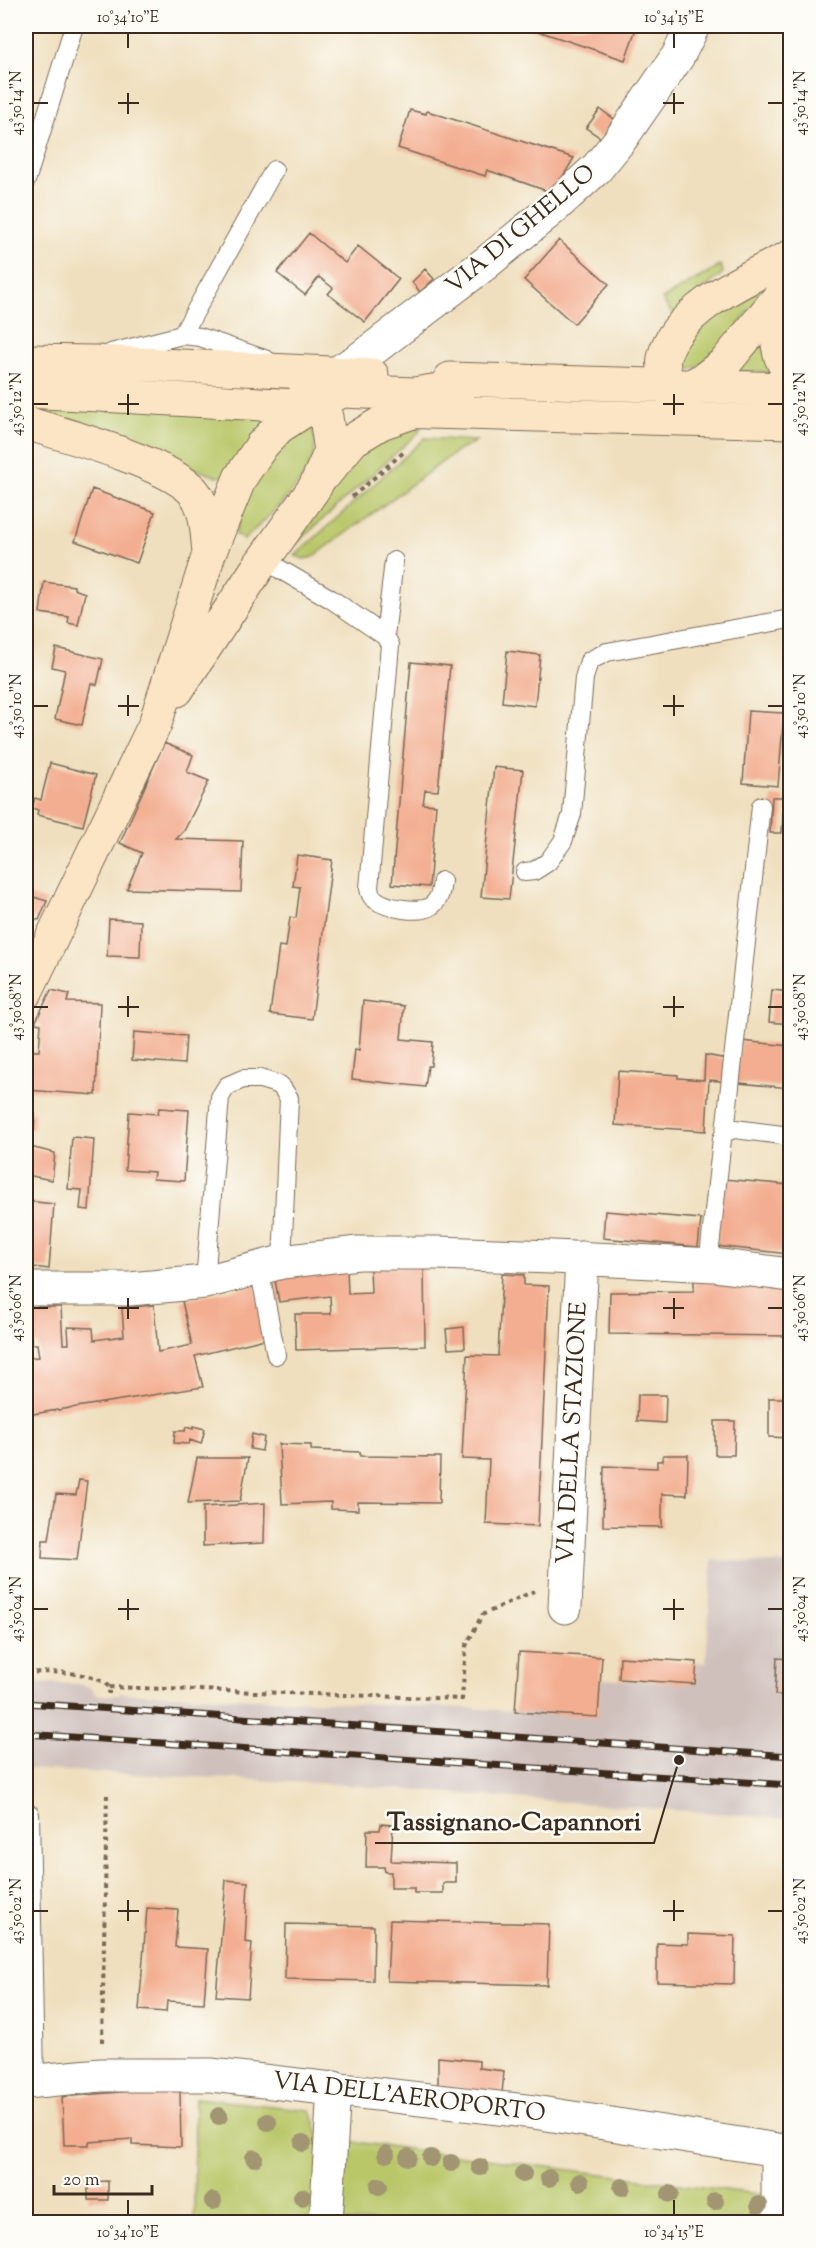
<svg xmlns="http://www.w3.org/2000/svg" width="816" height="2248" font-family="'Sorts Mill Goudy',serif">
	<rect width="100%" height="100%" fill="#fdfcf7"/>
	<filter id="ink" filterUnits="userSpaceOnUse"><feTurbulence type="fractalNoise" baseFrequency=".0167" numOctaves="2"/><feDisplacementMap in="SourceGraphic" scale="12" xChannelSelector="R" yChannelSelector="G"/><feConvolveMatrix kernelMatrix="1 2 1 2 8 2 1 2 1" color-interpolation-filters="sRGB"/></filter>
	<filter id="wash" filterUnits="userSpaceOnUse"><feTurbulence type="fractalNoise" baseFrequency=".008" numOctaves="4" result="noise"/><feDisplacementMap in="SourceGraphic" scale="24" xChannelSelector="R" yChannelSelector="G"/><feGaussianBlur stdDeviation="1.35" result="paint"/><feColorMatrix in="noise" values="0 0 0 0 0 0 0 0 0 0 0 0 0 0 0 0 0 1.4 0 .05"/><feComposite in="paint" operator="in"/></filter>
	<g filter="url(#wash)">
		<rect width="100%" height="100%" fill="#efdfbe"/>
		<path fill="#cfc0bb" d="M 712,1560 L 790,1564 L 790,1819 L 332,1784 L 26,1769 L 26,1683 L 82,1684 L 91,1688 L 96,1695 L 119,1695 L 120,1693 L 467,1708 L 598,1717 L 601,1679 L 695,1684 L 697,1662 L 706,1663 Z"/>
		<path fill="#b9c769" stroke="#7a7844" stroke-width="1.5" d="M 721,265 L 723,273 L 673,315 L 662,299 Z
			M 760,289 L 761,293 C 742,319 714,373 678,371 L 679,347 L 695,327 Z
			M 767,329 L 778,373 L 732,371 Z
			M 26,402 L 282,413 L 224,476 L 217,477 L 142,449 L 26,414 Z
			M 311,420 C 314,433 317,444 313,457 C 306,484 264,520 244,540 L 235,534 L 250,488 L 275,449 Z
			M 421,424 L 419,432 L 291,548 L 289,547 L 364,444 Z
			M 425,438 L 476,441 L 456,452 L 313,557 L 304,559 L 295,556 Z
			M 195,2098 L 311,2110 L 320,2139 L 355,2142 L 771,2196 L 767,2222 L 194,2222 Z"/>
		<g id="blocks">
			<path fill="#f3ae91" d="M 523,26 L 637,26 L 625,60 Z
				M 600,109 L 614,119 L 601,138 L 586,128 Z
				M 410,110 L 426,114 L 427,111 L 574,158 L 553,193 L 487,170 L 485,176 L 398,148 Z
				M 309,233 L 345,263 L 358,246 L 399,279 L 365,322 L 328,294 L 333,288 L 319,277 L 305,295 L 277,273 Z
				M 559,240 L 609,284 L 574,324 L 524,280 Z
				M 425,269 L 434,279 L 420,292 L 412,282 Z
				M 92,489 L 155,512 L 137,563 L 75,541 Z
				M 44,582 L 74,586 L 74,589 L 85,593 L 78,625 L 68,623 L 69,617 L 40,613 Z
				M 56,648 L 103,659 L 97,685 L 91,683 L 82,725 L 55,719 L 65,670 L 52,667 Z
				M 507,651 L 540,655 L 535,706 L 502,702 Z
				M 411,662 L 450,666 L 438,791 L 425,790 L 423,804 L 436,805 L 429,887 L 392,884 Z
				M 748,711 L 784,713 L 778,786 L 743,783 Z
				M 164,743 L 193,755 L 187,772 L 209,781 L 184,831 L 176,839 L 243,841 L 241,892 L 127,889 L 142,853 L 120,843 Z
				M 50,763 L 96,775 L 83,826 L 37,815 L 38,810 L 32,808 L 35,798 L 41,800 Z
				M 494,767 L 523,770 L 509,899 L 481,897 Z
				M 772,797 L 784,797 L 782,833 L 770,833 Z
				M 297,855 L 332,860 L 312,1019 L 270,1014 L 279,946 L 286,947 L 290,917 L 296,918 L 300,887 L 293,886 Z
				M 27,895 L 47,901 L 39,920 L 26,917 Z
				M 109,919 L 141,921 L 140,957 L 107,956 Z
				M 51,990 L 69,994 L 67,1002 L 100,1003 L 96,1095 L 26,1090 L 26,1051 L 39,1051 L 41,1024 L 35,1023 Z
				M 772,990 L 790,992 L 790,1024 L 769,1022 Z
				M 363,1001 L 404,1006 L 401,1039 L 433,1042 L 431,1066 L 428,1066 L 425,1087 L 352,1079 L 355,1049 L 359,1050 Z
				M 134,1032 L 186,1036 L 184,1064 L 132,1060 Z
				M 741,1041 L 790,1046 L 790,1088 L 709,1080 L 706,1131 L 615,1125 L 618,1071 L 678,1075 L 678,1078 L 704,1080 L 705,1055 L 738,1061 Z
				M 159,1108 L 189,1110 L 184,1181 L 153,1179 L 154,1172 L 125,1170 L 129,1112 L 158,1114 Z
				M 26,1112 L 35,1113 L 34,1130 L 26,1128 Z
				M 72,1137 L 94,1139 L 89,1210 L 80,1209 L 82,1190 L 68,1189 Z
				M 26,1146 L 55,1153 L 52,1180 L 26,1175 Z
				M 723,1179 L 790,1185 L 790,1254 L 716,1246 Z
				M 26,1201 L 54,1204 L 49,1269 L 26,1266 Z
				M 605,1211 L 701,1219 L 698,1247 L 603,1238 Z
				M 424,1267 L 425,1346 L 296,1350 L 295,1314 L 331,1314 L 330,1296 L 279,1302 L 275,1280 L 319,1271 L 347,1269 L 348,1294 L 371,1293 L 370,1268 Z
				M 502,1274 L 524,1275 L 524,1285 L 549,1286 L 538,1526 L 486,1524 L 489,1460 L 462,1459 L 467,1355 L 498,1356 Z
				M 694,1278 L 790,1290 L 790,1336 L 609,1334 L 610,1292 L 694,1291 Z
				M 256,1285 L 265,1339 L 195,1356 L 203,1387 L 26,1415 L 26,1358 L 39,1357 L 37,1344 L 32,1344 L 26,1307 L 61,1307 L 63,1344 L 69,1344 L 68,1327 L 93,1328 L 94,1340 L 124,1336 L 122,1308 L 154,1305 L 158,1352 L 192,1345 L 182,1301 Z
				M 464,1327 L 465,1348 L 448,1349 L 446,1329 Z
				M 638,1395 L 666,1395 L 665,1423 L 637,1421 Z
				M 769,1398 L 790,1398 L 790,1438 L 769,1437 Z
				M 715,1421 L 735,1421 L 734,1455 L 715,1455 Z
				M 193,1426 L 205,1429 L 201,1444 L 190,1440 L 189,1444 L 174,1443 L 175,1431 L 185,1431 L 186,1427 L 193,1429 Z
				M 252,1434 L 264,1437 L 262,1451 L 250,1449 Z
				M 279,1444 L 311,1445 L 311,1450 L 360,1452 L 360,1456 L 440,1457 L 439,1503 L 358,1502 L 358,1510 L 331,1509 L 331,1502 L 282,1504 Z
				M 663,1455 L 688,1455 L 687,1495 L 662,1494 L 662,1527 L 603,1526 L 604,1466 L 657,1468 L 657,1461 L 663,1461 Z
				M 197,1458 L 248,1458 L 240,1501 L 188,1503 Z
				M 79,1480 L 87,1481 L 77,1560 L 42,1558 L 43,1540 L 49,1540 L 56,1494 L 76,1495 Z
				M 265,1503 L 264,1543 L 203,1546 L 203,1507 Z
				M 519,1652 L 602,1657 L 598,1717 L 515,1712 Z
				M 620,1657 L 697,1662 L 695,1684 L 619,1679 Z
				M 777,1658 L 790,1659 L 790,1696 L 775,1695 Z
				M 381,1824 L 393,1825 L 391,1861 L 456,1863 L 456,1883 L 443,1883 L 443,1893 L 414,1893 L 414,1888 L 391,1888 L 391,1872 L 385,1872 L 384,1867 L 366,1867 L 367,1830 L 380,1830 Z
				M 226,1880 L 248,1882 L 245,1942 L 252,1943 L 248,1998 L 216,1996 Z
				M 147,1908 L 178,1910 L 175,1947 L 208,1949 L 204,2003 L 167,2001 L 166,2012 L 139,2010 Z
				M 390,1920 L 549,1924 L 547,1985 L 387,1981 Z
				M 286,1924 L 374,1926 L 373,1981 L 285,1979 Z
				M 688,1934 L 735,1936 L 734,1984 L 657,1982 L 657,1943 L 688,1944 Z
				M 438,2057 L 479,2061 L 479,2068 L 504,2071 L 502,2094 L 438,2086 Z
				M 131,2091 L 180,2091 L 181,2147 L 132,2145 L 132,2139 L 89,2142 L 89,2145 L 64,2145 L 62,2097 Z
				M 108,2181 L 108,2200 L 88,2200 L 88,2182 Z"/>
		</g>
	</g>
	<g filter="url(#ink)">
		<use href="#blocks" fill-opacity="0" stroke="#7a6956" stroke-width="1.5"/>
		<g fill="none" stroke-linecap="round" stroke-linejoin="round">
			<defs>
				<path id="lane" d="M 26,181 L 74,26
					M 182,335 L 274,170
					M 111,353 L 182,335 L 200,337 L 267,360
					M 264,560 L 331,599 L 385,636 L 390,645 L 369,888 C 370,894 371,897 376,900 C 386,908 421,914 431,906 C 440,900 441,890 442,881
					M 385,636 L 394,561
					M 525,872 L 534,871 L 548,862 L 563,841 L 572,814 L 584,678 L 589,661 L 607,652 L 790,619
					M 725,1132 L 735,1129 L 790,1136
					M 708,1265 L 722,1139 L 725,1132 L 761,806
					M 259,1267 L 276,1355
					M 205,1282 L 220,1097 L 227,1086 L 243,1079 L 260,1079 L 280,1085 L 289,1098 L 282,1262
					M 30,1814 L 35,2081"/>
				<path id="street" d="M 337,373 L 361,358 L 486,263 L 552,209 L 597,168 L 620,140 L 678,56 L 693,26
					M 26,1289 L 130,1289 L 205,1282 L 282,1262 L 358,1253 L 438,1253 L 553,1257 L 714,1265 L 790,1275
					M 565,1607 L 582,1258
					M 26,2082 L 101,2075 L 211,2075 L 534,2112 L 790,2152
					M 326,2222 L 334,2088
					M 778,2222 L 778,2150"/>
				<path id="secondary" d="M 787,294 C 778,320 770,349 790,372
					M 26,361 L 95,362 L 372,375
					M 450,379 L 790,389
					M 687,388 L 704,379 L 725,363 L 790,284
					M 26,391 L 317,407
					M 684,395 L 670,390 C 667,381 662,368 664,358 C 675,309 750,277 790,257
					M 396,411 L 790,422
					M 26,423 C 65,435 167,463 193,491 C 207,507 207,533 209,553
					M 325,474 L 353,440 L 381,423 L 413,412
					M 177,690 L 259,566 L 315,487 L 331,451 L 326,417 L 321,407 L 306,389
					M 26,992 L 155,724 L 209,554 L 240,478 L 262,445 L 279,427 L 310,407 L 342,391 L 414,394 L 439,390 L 471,380"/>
			</defs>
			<use href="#lane" stroke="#7a6956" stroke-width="20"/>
			<use href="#street" stroke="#7a6956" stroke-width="35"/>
			<use href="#secondary" stroke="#7a6956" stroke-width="35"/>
			<path stroke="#7a6956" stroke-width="4" stroke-dasharray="4.5 4.5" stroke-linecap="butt" d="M 352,497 L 405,451
				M 26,1672 C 50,1673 91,1669 109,1687 L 109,1694
				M 109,1687 L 462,1699 L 466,1646 L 482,1615 L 534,1591
				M 102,2042 L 107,1795"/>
			<use href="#lane" stroke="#fff" stroke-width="18"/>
			<use href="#street" stroke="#fff" stroke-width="33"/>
			<use href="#secondary" stroke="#fce5c4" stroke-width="33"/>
			<defs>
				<path id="rail" d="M 26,1703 L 790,1756
					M 26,1734 L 790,1785"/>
			</defs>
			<use href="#rail" stroke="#3b2a1e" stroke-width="7"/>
			<use href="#rail" stroke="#fdfcf7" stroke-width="4.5" stroke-dasharray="14" stroke-linecap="butt"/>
		</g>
		<g fill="#a19572">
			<circle cx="219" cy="2116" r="9"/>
			<circle cx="268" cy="2122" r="9"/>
			<circle cx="303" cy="2143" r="9"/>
			<circle cx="386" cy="2154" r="9"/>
			<circle cx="408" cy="2157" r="9"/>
			<circle cx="254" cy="2158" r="9"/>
			<circle cx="431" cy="2158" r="9"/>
			<circle cx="451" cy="2163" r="9"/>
			<circle cx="480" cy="2167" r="9"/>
			<circle cx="523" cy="2174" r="9"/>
			<circle cx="549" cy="2178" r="9"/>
			<circle cx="580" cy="2182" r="9"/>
			<circle cx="379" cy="2186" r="9"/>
			<circle cx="622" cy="2187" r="9"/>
			<circle cx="670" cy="2194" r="9"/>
			<circle cx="302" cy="2197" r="9"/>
			<circle cx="213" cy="2201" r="9"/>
			<circle cx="715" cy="2201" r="9"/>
			<circle cx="759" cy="2205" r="9"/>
		</g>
	</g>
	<path fill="none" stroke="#3b2a1e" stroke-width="2" d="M 128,33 L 128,48M 674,33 L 674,48M 128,93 L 128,114M 674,93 L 674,114M 33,103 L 48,103M 118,103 L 139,103M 663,103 L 684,103M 768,103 L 783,103M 128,394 L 128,415M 674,394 L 674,415M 33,404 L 48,404M 118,404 L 139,404M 663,404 L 684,404M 768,404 L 783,404M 128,695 L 128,716M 674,695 L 674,716M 33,706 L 48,706M 118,706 L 139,706M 663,706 L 684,706M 768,706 L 783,706M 128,996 L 128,1017M 674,996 L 674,1017M 33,1007 L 48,1007M 118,1007 L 139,1007M 663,1007 L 684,1007M 768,1007 L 783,1007M 128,1298 L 128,1319M 674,1298 L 674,1319M 33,1308 L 48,1308M 118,1308 L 139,1308M 663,1308 L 684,1308M 768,1308 L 783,1308M 128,1599 L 128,1620M 674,1599 L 674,1620M 33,1609 L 48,1609M 118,1609 L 139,1609M 663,1609 L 684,1609M 768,1609 L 783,1609M 128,1900 L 128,1921M 674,1900 L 674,1921M 33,1911 L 48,1911M 118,1911 L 139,1911M 663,1911 L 684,1911M 768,1911 L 783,1911M 128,2200 L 128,2215M 674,2200 L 674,2215"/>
	<g text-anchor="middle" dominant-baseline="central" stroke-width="5" stroke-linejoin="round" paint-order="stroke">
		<g font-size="24" fill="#3b2a1e" stroke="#fdfcf7">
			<text transform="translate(521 230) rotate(-40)">VIA DI GHELLO</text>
			<text transform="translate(573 1433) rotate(-87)">VIA DELLA STAZIONE</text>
			<text transform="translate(409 2098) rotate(7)">VIA DELL'AEROPORTO</text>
		</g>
	</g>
	<path fill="none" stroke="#3b2a1e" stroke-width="2" d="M679 1760L654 1843H375"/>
	<circle fill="#3b2a1e" stroke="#fdfcf7" stroke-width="2" cx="679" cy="1760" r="6"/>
	<g font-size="26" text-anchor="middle" font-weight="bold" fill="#3b2a1e" stroke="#fdfcf7" stroke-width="5" stroke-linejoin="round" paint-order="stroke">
		<text x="514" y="1830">Tassignano-Capannori</text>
	</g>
	<rect width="816" height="2248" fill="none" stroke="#fdfcf7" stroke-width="66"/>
	<path d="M54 2185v9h98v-9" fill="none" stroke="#3b2a1e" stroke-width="3"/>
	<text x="63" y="2185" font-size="18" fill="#3b2a1e" stroke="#fdfcf7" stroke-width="4.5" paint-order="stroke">20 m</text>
	<rect x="33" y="33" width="750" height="2182" fill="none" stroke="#3b2a1e" stroke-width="2"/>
	<g font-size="15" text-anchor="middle" fill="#3b2a1e">
		<text x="128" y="22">10°34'10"E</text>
		<text x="674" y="22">10°34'15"E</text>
		<text transform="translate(16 103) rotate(-90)" y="5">43°50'14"N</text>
		<text transform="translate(800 103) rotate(-90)" y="5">43°50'14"N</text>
		<text transform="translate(16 404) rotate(-90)" y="5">43°50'12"N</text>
		<text transform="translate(800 404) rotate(-90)" y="5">43°50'12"N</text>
		<text transform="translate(16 706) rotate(-90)" y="5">43°50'10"N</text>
		<text transform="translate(800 706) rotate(-90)" y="5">43°50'10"N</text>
		<text transform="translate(16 1007) rotate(-90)" y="5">43°50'08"N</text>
		<text transform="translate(800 1007) rotate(-90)" y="5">43°50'08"N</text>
		<text transform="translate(16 1308) rotate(-90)" y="5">43°50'06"N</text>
		<text transform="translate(800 1308) rotate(-90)" y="5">43°50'06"N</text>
		<text transform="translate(16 1609) rotate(-90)" y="5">43°50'04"N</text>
		<text transform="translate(800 1609) rotate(-90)" y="5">43°50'04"N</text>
		<text transform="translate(16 1911) rotate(-90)" y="5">43°50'02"N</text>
		<text transform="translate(800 1911) rotate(-90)" y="5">43°50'02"N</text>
		<text x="128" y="2237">10°34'10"E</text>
		<text x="674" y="2237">10°34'15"E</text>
	</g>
</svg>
